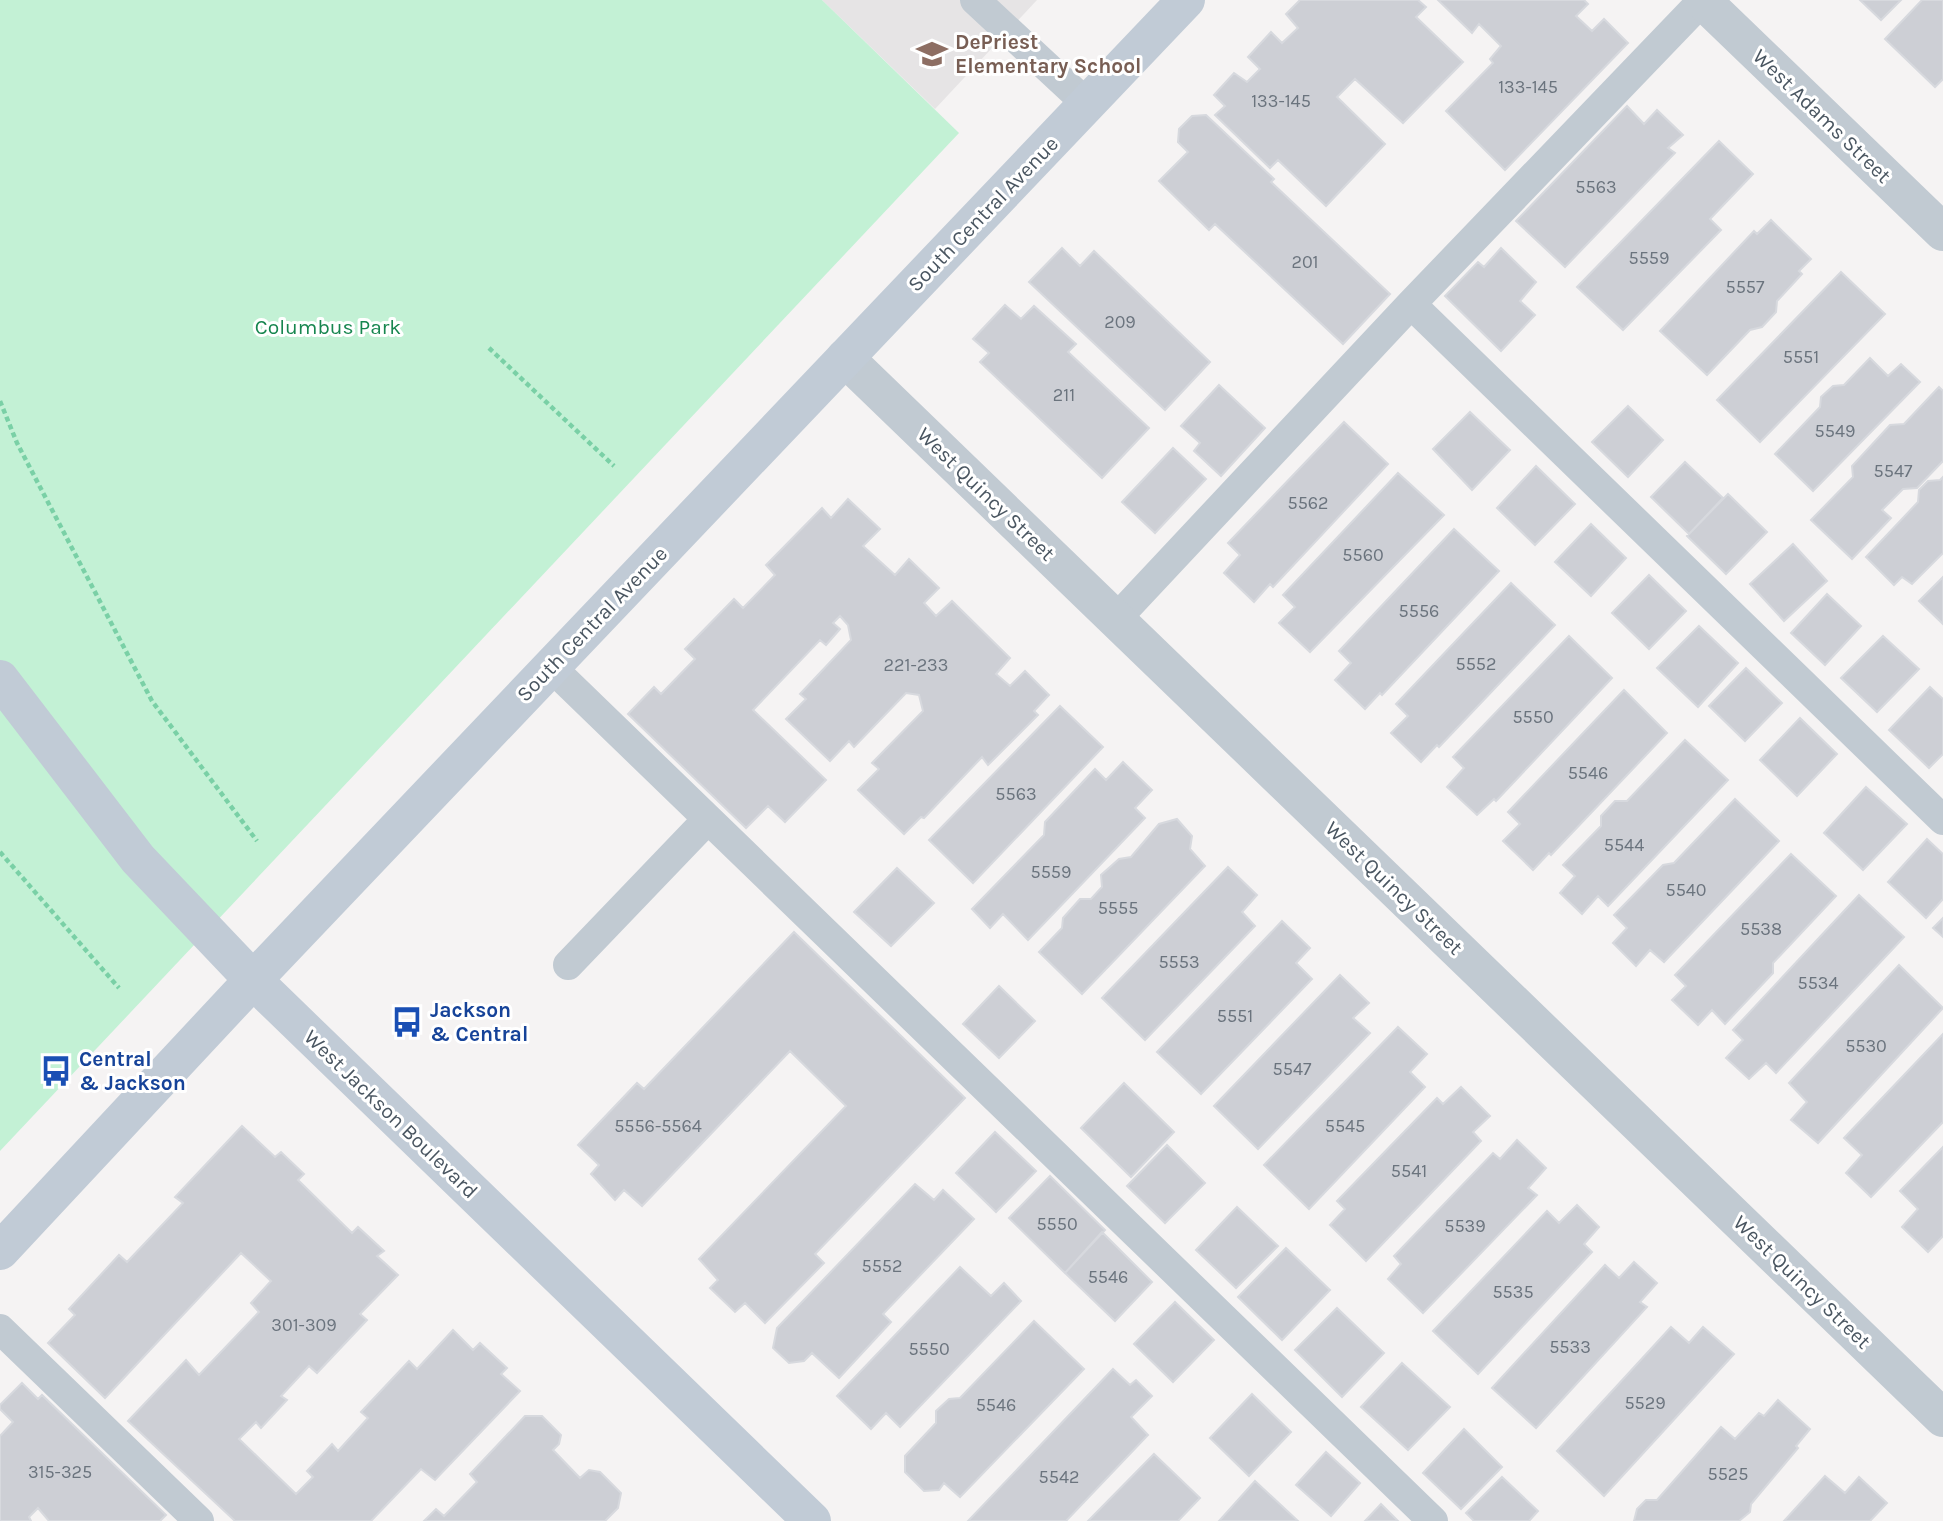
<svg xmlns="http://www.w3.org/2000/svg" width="1943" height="1521" font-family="Karla,sans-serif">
	<rect width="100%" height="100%" fill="#f5f3f3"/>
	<path fill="#e6e4e5" d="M 822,0 L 1037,0 L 935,109 Z"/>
	<path fill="#c3f1d5" d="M 0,0 L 822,0 L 959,133 L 0,1151 Z"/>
	<path fill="#cdcfd5" stroke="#d7d9de" stroke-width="2" d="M 1300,0 L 1418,0 L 1426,7 L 1416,17 L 1463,62 L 1403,123 L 1355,79 L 1337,97 L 1385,144 L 1326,206 L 1278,160 L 1270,168 L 1215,115 L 1225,106 L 1214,95 L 1234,73 L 1247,82 L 1260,69 L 1248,57 L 1271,32 L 1282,43 L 1298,28 L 1286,14 Z
		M 1438,0 L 1584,0 L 1588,4 L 1576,16 L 1592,31 L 1604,19 L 1628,43 L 1505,170 L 1446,111 L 1493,63 L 1490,59 L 1501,46 L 1479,24 L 1472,33 Z
		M 1860,0 L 1901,0 L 1881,20 Z
		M 1922,0 L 1943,0 L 1943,79 L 1935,87 L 1885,39 Z
		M 1627,106 L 1644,124 L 1657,110 L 1683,135 L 1668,148 L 1675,153 L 1565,267 L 1516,221 Z
		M 1206,115 L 1274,179 L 1271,182 L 1390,294 L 1343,344 L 1215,224 L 1209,230 L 1159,181 L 1188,152 L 1178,142 L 1179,129 L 1192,116 Z
		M 1719,141 L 1753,174 L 1710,219 L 1721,230 L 1623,330 L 1577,287 Z
		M 1771,220 L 1811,259 L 1799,271 L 1802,274 L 1777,301 L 1776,312 L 1762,327 L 1750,330 L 1707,375 L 1660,331 L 1754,231 L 1757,234 Z
		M 1062,248 L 1080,266 L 1094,251 L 1210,362 L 1165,410 L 1029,282 Z
		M 1501,248 L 1536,282 L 1520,301 L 1535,315 L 1501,351 L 1445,296 L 1478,262 L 1484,267 Z
		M 1841,272 L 1885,314 L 1760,442 L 1717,400 Z
		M 1005,305 L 1021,319 L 1034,306 L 1076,344 L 1068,352 L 1149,428 L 1102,478 L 980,362 L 989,353 L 973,339 Z
		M 1870,358 L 1888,376 L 1901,364 L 1920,382 L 1813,491 L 1775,454 L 1820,407 L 1821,397 L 1833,386 L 1844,385 Z
		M 1219,385 L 1265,428 L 1221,476 L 1194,451 L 1200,443 L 1181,426 Z
		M 1939,387 L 1943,391 L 1943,461 L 1917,488 L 1903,489 L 1882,510 L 1891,518 L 1852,559 L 1811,520 L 1853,477 L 1852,466 L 1890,425 L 1904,424 Z
		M 1628,406 L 1663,440 L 1628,477 L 1592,442 Z
		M 1470,412 L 1510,450 L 1472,490 L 1433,449 Z
		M 1344,422 L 1388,464 L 1273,587 L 1270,584 L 1254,602 L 1224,573 L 1240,555 L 1228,543 Z
		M 1173,448 L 1206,479 L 1155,533 L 1122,502 Z
		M 1685,462 L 1723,498 L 1689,534 L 1651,497 Z
		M 1536,466 L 1575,504 L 1535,545 L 1497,508 Z
		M 1398,473 L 1444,515 L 1310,652 L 1279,623 L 1295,607 L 1283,595 Z
		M 1943,477 L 1943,553 L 1912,584 L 1902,577 L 1894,585 L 1866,557 L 1918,502 L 1919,490 L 1928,481 L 1940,480 Z
		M 1728,494 L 1767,532 L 1726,574 L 1687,536 Z
		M 848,499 L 880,529 L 863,546 L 895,575 L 909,559 L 939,588 L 924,603 L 936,616 L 952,601 L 1010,658 L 996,674 L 1010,686 L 1025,671 L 1049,695 L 1034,711 L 1038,715 L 988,765 L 982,757 L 924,818 L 921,817 L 904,834 L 858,790 L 879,769 L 872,763 L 923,711 L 919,695 L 906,693 L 854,747 L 849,741 L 830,761 L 786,719 L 806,699 L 800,694 L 851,640 L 848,625 L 840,616 L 833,623 L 840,629 L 826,645 L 820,640 L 753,710 L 826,780 L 785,822 L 768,806 L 746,828 L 628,714 L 654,687 L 661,694 L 695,659 L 685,649 L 734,599 L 743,608 L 775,575 L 766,565 L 822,508 L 831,518 Z
		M 1591,524 L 1626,558 L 1591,596 L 1555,562 Z
		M 1454,529 L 1499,571 L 1382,695 L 1380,693 L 1365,709 L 1335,680 L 1351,663 L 1339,651 Z
		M 1793,544 L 1827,581 L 1784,621 L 1750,584 Z
		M 1649,575 L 1686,611 L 1649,649 L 1612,613 Z
		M 1943,577 L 1943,624 L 1919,601 Z
		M 1511,583 L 1555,625 L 1439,747 L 1437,745 L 1421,762 L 1391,733 L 1408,716 L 1396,704 Z
		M 1827,594 L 1861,626 L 1825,665 L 1791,633 Z
		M 1699,626 L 1738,663 L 1698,707 L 1657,668 Z
		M 1569,636 L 1612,678 L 1496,801 L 1494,799 L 1477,815 L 1447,787 L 1464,768 L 1453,757 Z
		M 1883,636 L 1919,669 L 1877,712 L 1841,678 Z
		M 1746,668 L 1782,703 L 1745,741 L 1709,706 Z
		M 1930,687 L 1943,699 L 1943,754 L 1929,768 L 1889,730 Z
		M 1624,690 L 1667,733 L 1551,855 L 1549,853 L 1533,870 L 1503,841 L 1520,824 L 1508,812 Z
		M 1060,706 L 1103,747 L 973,883 L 929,840 Z
		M 1800,718 L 1837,754 L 1797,796 L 1760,760 Z
		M 1685,740 L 1728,780 L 1608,906 L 1598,896 L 1582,914 L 1560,893 L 1575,876 L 1563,865 L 1601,826 L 1601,816 L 1615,801 L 1627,801 Z
		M 1123,762 L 1152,790 L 1135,808 L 1145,818 L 1028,940 L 1003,914 L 990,928 L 972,909 L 1044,835 L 1045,822 L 1095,769 L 1106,780 Z
		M 1866,787 L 1907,824 L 1863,870 L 1824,833 Z
		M 1735,799 L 1779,841 L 1664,962 L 1650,950 L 1636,966 L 1613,943 L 1627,928 L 1614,915 L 1663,865 L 1674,863 Z
		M 1177,819 L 1192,836 L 1190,849 L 1205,866 L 1082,994 L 1039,952 L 1062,928 L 1063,918 L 1080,899 L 1091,899 L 1102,887 L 1101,875 L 1119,859 L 1131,857 L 1159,824 Z
		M 1927,839 L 1943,854 L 1943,899 L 1926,918 L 1888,882 Z
		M 1791,854 L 1836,896 L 1773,963 L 1773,973 L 1725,1024 L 1712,1010 L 1698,1025 L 1672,1000 L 1686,986 L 1675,975 Z
		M 1228,867 L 1257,895 L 1242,912 L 1255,926 L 1145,1040 L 1102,998 Z
		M 897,868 L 934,903 L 891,946 L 854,912 Z
		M 1859,895 L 1904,937 L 1776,1073 L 1766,1063 L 1749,1079 L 1726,1058 L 1743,1040 L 1733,1030 Z
		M 1943,918 L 1943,937 L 1933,928 Z
		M 1282,921 L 1310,948 L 1296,963 L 1312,979 L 1201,1094 L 1157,1052 Z
		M 794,932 L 965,1098 L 815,1254 L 824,1263 L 765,1323 L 745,1303 L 735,1312 L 710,1288 L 718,1280 L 699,1259 L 846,1106 L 790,1051 L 642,1206 L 624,1190 L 615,1200 L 591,1174 L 599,1165 L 578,1145 L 637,1083 L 644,1089 Z
		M 1899,965 L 1943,1008 L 1818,1143 L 1791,1120 L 1807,1102 L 1789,1083 Z
		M 1340,975 L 1369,1003 L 1353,1018 L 1370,1033 L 1258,1149 L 1214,1106 Z
		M 999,986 L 1035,1021 L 999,1058 L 963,1024 Z
		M 1398,1027 L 1427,1054 L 1410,1072 L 1425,1087 L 1309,1209 L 1264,1165 Z
		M 1943,1034 L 1943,1122 L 1871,1197 L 1846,1173 L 1862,1155 L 1844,1138 Z
		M 1124,1083 L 1174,1132 L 1131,1177 L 1081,1128 Z
		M 1461,1087 L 1490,1116 L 1473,1132 L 1481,1141 L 1366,1261 L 1330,1225 L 1345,1209 L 1337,1201 L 1437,1098 L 1443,1104 Z
		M 242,1126 L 275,1157 L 281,1152 L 304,1174 L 298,1180 L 352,1233 L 358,1227 L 384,1251 L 377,1256 L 398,1275 L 360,1314 L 367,1320 L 317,1373 L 309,1366 L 281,1396 L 287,1400 L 261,1428 L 256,1422 L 239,1439 L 296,1494 L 313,1477 L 307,1471 L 332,1444 L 338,1451 L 368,1418 L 361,1412 L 409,1361 L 417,1369 L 453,1330 L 473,1350 L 480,1343 L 507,1368 L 501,1374 L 520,1391 L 435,1480 L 421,1469 L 371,1521 L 235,1521 L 128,1421 L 186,1360 L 199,1375 L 259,1312 L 251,1303 L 271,1281 L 241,1253 L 105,1398 L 48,1343 L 75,1315 L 69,1309 L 119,1255 L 127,1262 L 183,1203 L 175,1197 Z
		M 995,1132 L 1036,1171 L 996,1212 L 956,1173 Z
		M 1517,1140 L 1546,1168 L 1528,1188 L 1537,1195 L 1423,1313 L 1388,1279 L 1401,1264 L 1394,1256 L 1493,1153 L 1500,1159 Z
		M 1167,1145 L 1205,1183 L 1165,1223 L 1127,1186 Z
		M 1943,1147 L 1943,1236 L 1928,1252 L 1902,1227 L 1918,1209 L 1900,1191 Z
		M 1050,1176 L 1105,1230 L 1065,1273 L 1009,1218 Z
		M 915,1184 L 934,1200 L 943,1190 L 974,1219 L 883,1314 L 891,1322 L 839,1378 L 812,1353 L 804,1361 L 789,1363 L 773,1348 L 777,1328 Z
		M 1577,1205 L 1599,1227 L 1584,1244 L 1592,1252 L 1478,1374 L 1433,1331 L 1547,1211 L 1559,1223 Z
		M 1237,1207 L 1278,1246 L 1236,1288 L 1196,1250 Z
		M 1102,1232 L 1152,1282 L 1115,1321 L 1065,1273 Z
		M 1286,1248 L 1330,1290 L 1282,1340 L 1238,1297 Z
		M 1634,1262 L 1657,1283 L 1640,1302 L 1647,1307 L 1536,1428 L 1492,1388 L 1605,1265 L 1619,1278 Z
		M 960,1267 L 991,1296 L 1004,1283 L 1021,1301 L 900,1427 L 886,1413 L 871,1429 L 837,1396 Z
		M 1175,1302 L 1214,1340 L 1173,1382 L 1134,1344 Z
		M 1337,1308 L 1384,1353 L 1342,1397 L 1295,1350 Z
		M 1034,1321 L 1084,1369 L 960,1497 L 944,1483 L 939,1490 L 924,1491 L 905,1472 L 905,1456 L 936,1423 L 936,1411 L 949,1399 L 960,1398 Z
		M 1671,1327 L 1689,1343 L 1703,1327 L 1734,1354 L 1604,1496 L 1557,1451 Z
		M 1402,1363 L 1450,1407 L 1408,1450 L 1361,1407 Z
		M 1113,1369 L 1130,1385 L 1136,1380 L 1152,1396 L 1131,1417 L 1148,1435 L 1066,1521 L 968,1521 Z
		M 22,1383 L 38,1399 L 42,1395 L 166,1515 L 160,1521 L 49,1521 L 38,1508 L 29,1517 L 31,1521 L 0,1521 L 0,1436 L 13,1422 L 0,1409 L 0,1405 Z
		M 1252,1394 L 1291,1432 L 1249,1476 L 1210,1438 Z
		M 1778,1400 L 1810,1429 L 1796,1446 L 1798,1448 L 1751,1504 L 1750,1512 L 1739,1521 L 1634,1521 L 1637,1509 L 1646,1500 L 1657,1500 L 1721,1427 L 1735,1439 L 1759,1413 L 1764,1416 Z
		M 525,1416 L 542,1416 L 561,1435 L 559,1444 L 553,1450 L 580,1478 L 589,1470 L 600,1472 L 621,1493 L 618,1508 L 605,1521 L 424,1521 L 436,1509 L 444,1516 L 477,1482 L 470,1474 Z
		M 1464,1429 L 1502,1467 L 1461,1509 L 1423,1473 Z
		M 1326,1452 L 1360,1483 L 1331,1516 L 1296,1485 Z
		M 1154,1454 L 1200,1498 L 1178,1521 L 1088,1521 Z
		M 1825,1476 L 1845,1493 L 1859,1477 L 1887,1503 L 1870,1521 L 1784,1521 Z
		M 1502,1477 L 1538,1511 L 1529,1521 L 1474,1521 L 1466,1513 Z
		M 1255,1481 L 1298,1521 L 1219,1521 Z
		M 1381,1504 L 1398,1521 L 1365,1521 Z"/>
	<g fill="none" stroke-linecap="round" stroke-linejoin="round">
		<path stroke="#7ad0a6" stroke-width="4.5" stroke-dasharray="5 3.5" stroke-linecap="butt" d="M 489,348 L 614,466
			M 0,401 L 17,443 L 152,701 L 257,841
			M 0,852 L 119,988"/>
		<path stroke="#c1cad2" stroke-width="30" d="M 975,0 L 1087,104
			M 1411,304 L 1943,820
			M 1116,619 L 1411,304 L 1703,0
			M 551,667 L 1433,1521
			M 568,965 L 708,819
			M 0,1329 L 199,1521"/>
		<path stroke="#c1cad2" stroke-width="38" d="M 1702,0 L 1943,232
			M 845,358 L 1943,1418"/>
		<path stroke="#c1cbd6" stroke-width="38" d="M 0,679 L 138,859 L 253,980 L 812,1521
			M 0,1251 L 253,980 L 1186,0"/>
	</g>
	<defs>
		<symbol id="school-bare" viewBox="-9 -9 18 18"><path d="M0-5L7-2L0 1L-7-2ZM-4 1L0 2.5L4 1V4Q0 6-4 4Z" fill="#8d6e63" stroke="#fff" stroke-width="2.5" paint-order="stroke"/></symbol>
		<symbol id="bus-bare" viewBox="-9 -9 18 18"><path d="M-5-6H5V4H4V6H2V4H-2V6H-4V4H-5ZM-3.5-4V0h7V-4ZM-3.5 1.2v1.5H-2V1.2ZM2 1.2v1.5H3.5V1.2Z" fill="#1a4fb4" stroke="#fff" stroke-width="2.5" paint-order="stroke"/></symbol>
	</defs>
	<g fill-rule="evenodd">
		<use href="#school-bare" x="910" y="32" width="44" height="44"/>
		<use href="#bus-bare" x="385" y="1000" width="44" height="44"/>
		<use href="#bus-bare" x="34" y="1049" width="44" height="44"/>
	</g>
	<g text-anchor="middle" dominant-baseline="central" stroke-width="6" stroke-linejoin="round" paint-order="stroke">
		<g font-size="18" fill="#6b747e">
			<text x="1528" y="87">133-145</text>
			<text x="1281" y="101">133-145</text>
			<text x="1596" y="187">5563</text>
			<text x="1649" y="258">5559</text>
			<text x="1305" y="262">201</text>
			<text x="1745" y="287">5557</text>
			<text x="1120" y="322">209</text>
			<text x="1801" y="357">5551</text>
			<text x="1064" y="395">211</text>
			<text x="1835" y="431">5549</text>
			<text x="1893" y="471">5547</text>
			<text x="1308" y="503">5562</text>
			<text x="1363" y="555">5560</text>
			<text x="1419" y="611">5556</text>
			<text x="1476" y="664">5552</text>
			<text x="916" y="665">221-233</text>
			<text x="1533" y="717">5550</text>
			<text x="1588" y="773">5546</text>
			<text x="1016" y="794">5563</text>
			<text x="1624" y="845">5544</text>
			<text x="1051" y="872">5559</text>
			<text x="1686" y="890">5540</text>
			<text x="1118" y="908">5555</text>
			<text x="1761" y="929">5538</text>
			<text x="1179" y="962">5553</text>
			<text x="1818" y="983">5534</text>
			<text x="1235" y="1016">5551</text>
			<text x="1866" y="1046">5530</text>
			<text x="1292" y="1069">5547</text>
			<text x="658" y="1126">5556-5564</text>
			<text x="1345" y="1126">5545</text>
			<text x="1409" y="1171">5541</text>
			<text x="1057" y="1224">5550</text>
			<text x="1465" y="1226">5539</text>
			<text x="882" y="1266">5552</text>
			<text x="1108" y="1277">5546</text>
			<text x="1513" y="1292">5535</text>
			<text x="304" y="1325">301-309</text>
			<text x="1570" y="1347">5533</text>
			<text x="929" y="1349">5550</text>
			<text x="1645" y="1403">5529</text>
			<text x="996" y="1405">5546</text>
			<text x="60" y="1472">315-325</text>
			<text x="1728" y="1474">5525</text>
			<text x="1059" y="1477">5542</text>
		</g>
		<g font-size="21" font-weight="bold" fill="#785e54" stroke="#fff" text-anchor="start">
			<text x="955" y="42">DePriest<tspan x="955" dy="24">Elementary School</tspan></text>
		</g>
		<g font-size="21" fill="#4a5661" stroke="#fff">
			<text transform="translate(1822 116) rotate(44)">West Adams Street</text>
			<text transform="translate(983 214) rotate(-46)">South Central Avenue</text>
			<text transform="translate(986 494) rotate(44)">West Quincy Street</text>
			<text transform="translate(592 624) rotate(-46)">South Central Avenue</text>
			<text transform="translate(1394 888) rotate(44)">West Quincy Street</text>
			<text transform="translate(391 1114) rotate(44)">West Jackson Boulevard</text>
			<text transform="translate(1802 1282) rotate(44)">West Quincy Street</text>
		</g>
		<g font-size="21" fill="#17864f" stroke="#fff">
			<text x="328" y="327">Columbus Park</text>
		</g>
		<g font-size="21" font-weight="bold" fill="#164399" stroke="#fff" text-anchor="start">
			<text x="430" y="1010">Jackson<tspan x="430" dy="24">&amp; Central</tspan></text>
			<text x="79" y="1059">Central<tspan x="79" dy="24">&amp; Jackson</tspan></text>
		</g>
	</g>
</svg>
